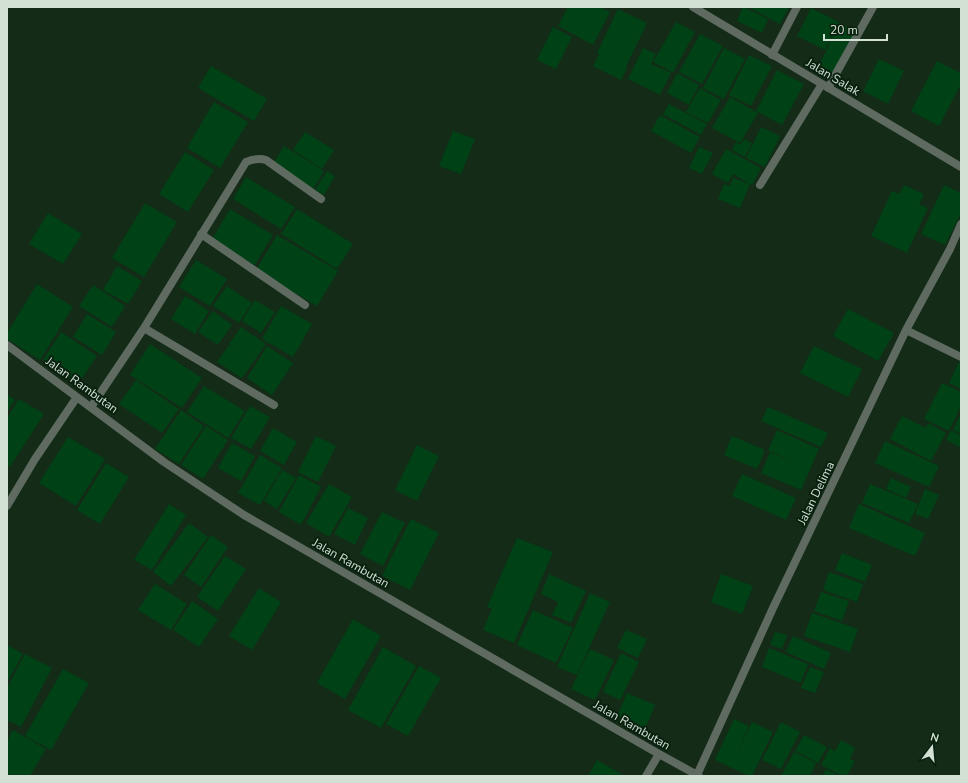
<svg xmlns="http://www.w3.org/2000/svg" width="968" height="783" font-family="'Nunito Sans',sans-serif">
	<rect width="100%" height="100%" fill="#132b17"/>
	<path fill="#004116" d="M 568,7 L 600,7 L 610,12 L 593,45 L 558,26 Z
		M 743,7 L 768,19 L 762,33 L 737,21 Z
		M 748,7 L 789,7 L 780,24 Z
		M 811,8 L 839,22 L 825,50 L 797,36 Z
		M 618,9 L 647,23 L 626,67 L 627,68 L 621,80 L 593,66 L 599,54 L 597,53 Z
		M 676,22 L 695,32 L 673,73 L 653,62 Z
		M 839,23 L 857,31 L 830,79 L 820,64 Z
		M 553,27 L 572,37 L 556,69 L 537,60 Z
		M 700,34 L 723,46 L 702,84 L 679,72 Z
		M 643,48 L 656,54 L 651,64 L 671,73 L 660,95 L 628,79 Z
		M 724,48 L 745,59 L 724,99 L 703,88 Z
		M 749,55 L 772,66 L 751,106 L 729,95 Z
		M 879,59 L 904,71 L 888,104 L 863,91 Z
		M 937,61 L 961,73 L 961,84 L 939,126 L 911,111 Z
		M 211,66 L 267,99 L 254,121 L 198,88 Z
		M 777,70 L 804,84 L 782,125 L 756,111 Z
		M 677,73 L 699,85 L 689,105 L 667,93 Z
		M 700,88 L 721,100 L 708,123 L 686,112 Z
		M 730,97 L 758,113 L 740,143 L 712,128 Z
		M 214,102 L 248,122 L 220,168 L 187,148 Z
		M 669,104 L 707,124 L 701,135 L 663,114 Z
		M 660,115 L 700,137 L 691,153 L 651,131 Z
		M 761,127 L 780,136 L 765,167 L 746,158 Z
		M 453,131 L 475,139 L 461,174 L 439,166 Z
		M 305,132 L 334,150 L 322,169 L 293,150 Z
		M 744,139 L 752,143 L 745,157 L 732,150 L 736,142 L 740,145 Z
		M 284,146 L 324,171 L 313,189 L 273,164 Z
		M 699,147 L 713,153 L 702,174 L 689,168 Z
		M 726,149 L 761,168 L 752,185 L 733,174 L 728,183 L 712,174 Z
		M 185,152 L 214,170 L 188,212 L 159,194 Z
		M 327,171 L 335,176 L 324,195 L 315,190 Z
		M 246,177 L 295,207 L 281,229 L 233,199 Z
		M 733,178 L 750,184 L 740,208 L 718,199 L 724,184 L 730,186 Z
		M 904,185 L 924,194 L 919,204 L 928,208 L 907,253 L 871,236 L 892,191 L 899,194 Z
		M 944,185 L 961,193 L 961,213 L 945,245 L 921,234 Z
		M 145,203 L 177,222 L 144,277 L 112,258 Z
		M 230,209 L 273,235 L 254,266 L 212,239 Z
		M 297,209 L 353,244 L 337,269 L 281,234 Z
		M 48,213 L 82,234 L 63,264 L 29,244 Z
		M 277,235 L 338,271 L 317,306 L 256,270 Z
		M 196,260 L 227,279 L 210,306 L 179,287 Z
		M 117,266 L 142,281 L 128,304 L 103,290 Z
		M 37,284 L 73,307 L 40,360 L 7,339 L 7,333 Z
		M 93,285 L 125,306 L 112,327 L 79,306 Z
		M 227,286 L 252,303 L 239,323 L 213,306 Z
		M 185,296 L 209,311 L 195,334 L 171,319 Z
		M 255,300 L 275,312 L 261,333 L 242,321 Z
		M 281,306 L 312,324 L 293,357 L 262,339 Z
		M 848,309 L 894,333 L 878,361 L 833,336 Z
		M 213,311 L 232,325 L 218,345 L 198,332 Z
		M 87,314 L 116,332 L 102,355 L 73,337 Z
		M 241,327 L 266,344 L 242,378 L 217,362 L 229,345 L 236,349 L 229,344 Z
		M 61,332 L 97,356 L 78,384 L 43,360 Z
		M 150,344 L 202,378 L 182,408 L 130,375 Z
		M 267,346 L 293,363 L 272,395 L 247,378 Z
		M 814,346 L 862,369 L 848,397 L 800,373 Z
		M 959,362 L 961,363 L 961,389 L 949,383 Z
		M 136,380 L 179,409 L 162,433 L 119,404 Z
		M 942,383 L 961,392 L 961,406 L 949,431 L 924,419 Z
		M 204,386 L 245,411 L 228,438 L 187,412 Z
		M 7,394 L 15,400 L 7,412 Z
		M 19,399 L 44,414 L 10,467 L 7,465 L 7,418 Z
		M 250,406 L 270,417 L 251,449 L 231,438 Z
		M 768,407 L 828,433 L 821,447 L 761,421 Z
		M 181,410 L 204,426 L 179,464 L 155,449 Z
		M 902,416 L 926,428 L 928,423 L 946,433 L 931,461 L 890,439 Z
		M 959,417 L 961,418 L 961,434 L 953,430 Z
		M 206,426 L 228,440 L 203,479 L 181,465 Z
		M 273,428 L 297,442 L 284,465 L 260,451 Z
		M 777,430 L 819,449 L 801,490 L 761,473 L 770,452 L 796,463 L 768,450 Z
		M 951,430 L 961,436 L 961,448 L 946,440 Z
		M 316,436 L 336,446 L 318,482 L 298,472 Z
		M 732,436 L 765,450 L 757,469 L 724,455 Z
		M 68,437 L 105,459 L 76,506 L 39,483 Z
		M 885,441 L 939,466 L 929,487 L 875,463 Z
		M 232,443 L 255,456 L 241,481 L 218,468 Z
		M 417,445 L 439,456 L 417,501 L 395,490 Z
		M 260,455 L 282,468 L 260,505 L 238,493 Z
		M 106,463 L 129,477 L 100,524 L 77,510 Z
		M 282,470 L 296,478 L 277,509 L 264,501 Z
		M 742,474 L 796,498 L 786,520 L 732,496 Z
		M 299,475 L 321,487 L 301,525 L 279,512 Z
		M 891,478 L 911,487 L 906,498 L 886,489 Z
		M 329,484 L 352,497 L 329,537 L 306,523 Z
		M 870,484 L 918,504 L 909,523 L 862,503 Z
		M 925,489 L 939,495 L 928,519 L 915,514 Z
		M 169,504 L 186,515 L 152,570 L 134,560 Z
		M 859,504 L 925,533 L 915,556 L 849,528 Z
		M 348,508 L 368,518 L 355,545 L 334,534 Z
		M 382,512 L 405,523 L 383,566 L 360,554 Z
		M 411,519 L 439,533 L 410,590 L 382,576 Z
		M 189,523 L 208,537 L 171,586 L 153,572 Z
		M 211,535 L 228,547 L 201,587 L 184,575 Z
		M 517,538 L 553,552 L 514,643 L 483,630 L 492,609 L 487,607 Z
		M 842,553 L 872,565 L 865,582 L 835,570 Z
		M 225,556 L 246,569 L 218,611 L 197,597 Z
		M 829,572 L 863,584 L 857,602 L 823,590 Z
		M 549,574 L 586,591 L 571,623 L 552,615 L 558,602 L 541,594 Z
		M 721,574 L 753,586 L 742,614 L 711,602 Z
		M 155,584 L 187,604 L 171,630 L 138,610 Z
		M 259,588 L 281,602 L 252,650 L 229,636 Z
		M 821,592 L 849,601 L 842,621 L 814,611 Z
		M 590,593 L 610,602 L 577,675 L 557,667 Z
		M 192,601 L 218,619 L 199,647 L 173,630 Z
		M 533,610 L 573,628 L 556,663 L 517,645 Z
		M 812,613 L 858,629 L 850,652 L 804,636 Z
		M 353,619 L 381,636 L 345,699 L 317,683 Z
		M 626,630 L 647,639 L 638,658 L 617,648 Z
		M 775,632 L 787,635 L 782,649 L 770,645 Z
		M 793,636 L 831,653 L 824,669 L 786,652 Z
		M 7,645 L 23,654 L 7,683 Z
		M 383,647 L 416,666 L 381,728 L 348,710 Z
		M 769,648 L 808,664 L 801,683 L 762,667 Z
		M 590,649 L 614,660 L 595,700 L 571,689 Z
		M 621,653 L 639,662 L 620,700 L 603,692 Z
		M 25,654 L 52,668 L 21,727 L 7,720 L 7,688 Z
		M 419,666 L 441,678 L 408,736 L 386,724 Z
		M 810,667 L 824,672 L 815,693 L 801,688 Z
		M 63,669 L 89,683 L 51,750 L 25,736 Z
		M 627,693 L 655,705 L 645,729 L 617,717 Z
		M 734,719 L 749,726 L 737,753 L 752,722 L 773,732 L 752,776 L 749,776 L 715,760 Z
		M 781,722 L 800,732 L 781,769 L 762,760 Z
		M 13,730 L 46,749 L 30,776 L 7,776 L 7,741 Z
		M 804,735 L 827,747 L 818,763 L 795,751 Z
		M 841,740 L 855,748 L 850,759 L 855,761 L 847,776 L 842,776 L 821,765 L 830,748 L 835,751 Z
		M 794,752 L 816,763 L 810,776 L 781,776 Z
		M 597,760 L 625,776 L 588,776 Z
		M 826,769 L 839,776 L 822,776 Z"/>
	<g fill="none" stroke-linecap="round" stroke-linejoin="round">
		<path stroke="#5f6a60" stroke-width="8" d="M 693,7 L 961,167
			M 772,55 L 797,7
			M 828,88 L 873,7
			M 760,185 L 822,84
			M 201,234 L 305,305
			M 144,328 L 274,405
			M 906,330 L 961,357
			M 7,345 L 164,462 L 244,515 L 659,754 L 699,776
			M 91,407 L 144,328 L 246,162 C 253,159 259,158 266,160 L 321,199
			M 7,506 L 35,459 L 77,397
			M 697,775 L 773,608 L 906,330 L 950,249 L 961,224
			M 646,776 L 659,754"/>
	</g>
	<g text-anchor="middle" dominant-baseline="central" stroke-width="4" stroke-linejoin="round" paint-order="stroke">
		<g font-size="12" fill="#d2e1d4" stroke="#09210e">
			<text transform="translate(833 77) rotate(31)">Jalan Salak</text>
			<text transform="translate(82 385) rotate(36)">Jalan Rambutan</text>
			<text transform="translate(816 493) rotate(-64)">Jalan Delima</text>
			<text transform="translate(351 563) rotate(30)">Jalan Rambutan</text>
			<text transform="translate(632 725) rotate(30)">Jalan Rambutan</text>
		</g>
	</g>
	<rect width="968" height="783" fill="none" stroke="#d2e1d4" stroke-width="16"/>
	<g transform="translate(932 747) rotate(16)" stroke="#09210e" stroke-width="3" paint-order="stroke">
	<path d="M0-3L7 15L0 10L-7 15Z" fill="#d2e1d4"/>
	<text y="-6" font-size="11" font-weight="bold" text-anchor="middle" fill="#d2e1d4">N</text>
	</g>
	<path d="M824 34v6h63v-6" fill="none" stroke="#d2e1d4" stroke-width="2"/>
	<text x="830" y="34" font-size="12" fill="#d2e1d4" stroke="#09210e" stroke-width="3" paint-order="stroke">20 m</text>
</svg>
